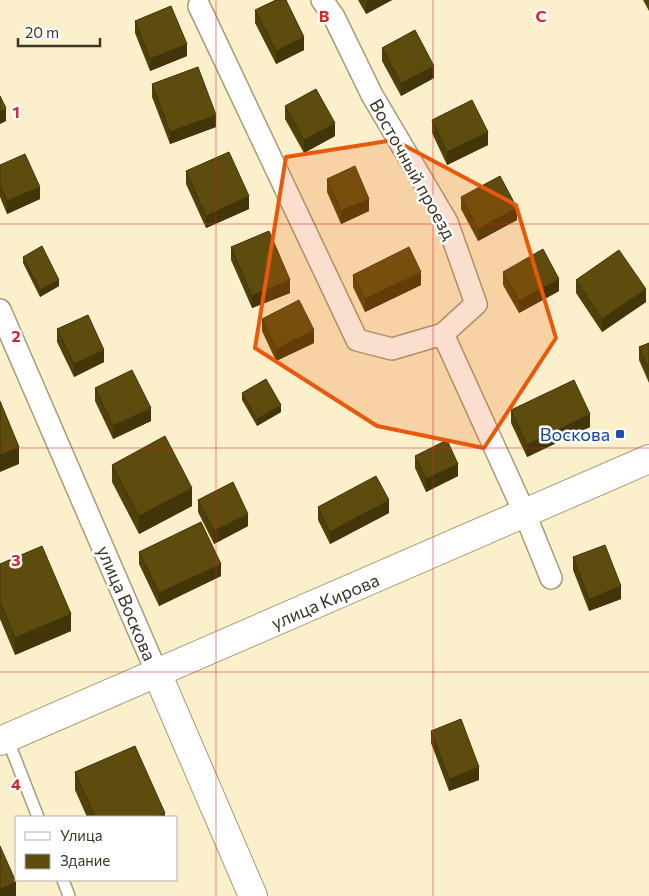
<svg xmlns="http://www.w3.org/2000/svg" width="649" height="896" font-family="Commissioner,sans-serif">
	<rect width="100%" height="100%" fill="#fcf0cc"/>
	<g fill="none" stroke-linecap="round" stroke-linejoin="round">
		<defs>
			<path id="lane" d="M 7,738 L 38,817
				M 63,880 L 69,896"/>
			<path id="street" d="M 322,0 L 334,17 L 372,95 L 447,222 L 476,304 L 443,334 L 525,514 L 551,578
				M 199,6 L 357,340 L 392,349 L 443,334
				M 0,310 L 157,673"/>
			<path id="secondary" d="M 157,673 L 253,896
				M 0,741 L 649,459"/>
		</defs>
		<use href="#lane" stroke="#a69b78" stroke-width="14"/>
		<use href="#street" stroke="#a69b78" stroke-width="24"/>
		<use href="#secondary" stroke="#a69b78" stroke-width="30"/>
		<use href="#lane" stroke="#fff" stroke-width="11"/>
		<use href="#street" stroke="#fff" stroke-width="21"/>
		<use href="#secondary" stroke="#fff" stroke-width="28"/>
	</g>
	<path fill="#50410b" d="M 358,0 L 392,0 L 366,14 Z
		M 643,0 L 649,0 L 649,11 Z
		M 255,10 L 304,50 L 276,64 L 255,23 Z
		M 135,21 L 187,56 L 150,71 L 135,33 Z
		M 382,48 L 434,78 L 401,96 L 382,61 Z
		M 152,84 L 216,127 L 170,144 L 152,97 Z
		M 285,106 L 335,136 L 304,153 L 285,119 Z
		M 432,120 L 488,145 L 447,165 L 432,133 Z
		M 0,165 L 40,199 L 7,214 L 0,197 Z
		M 186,171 L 249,209 L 206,228 L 186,184 Z
		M 327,179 L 369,211 L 341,224 L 327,192 Z
		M 461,197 L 517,220 L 478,241 L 461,209 Z
		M 231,247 L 290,293 L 252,308 L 231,260 Z
		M 23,257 L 59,286 L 40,297 L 23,263 Z
		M 503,272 L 559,291 L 519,313 L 503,285 Z
		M 353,275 L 421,285 L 365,312 L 353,287 Z
		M 576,280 L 646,302 L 602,332 L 576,293 Z
		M 262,319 L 314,343 L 276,361 L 262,331 Z
		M 57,329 L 104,362 L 74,377 L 57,342 Z
		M 649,343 L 649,383 L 639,360 L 639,347 Z
		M 95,388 L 151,421 L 113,439 L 95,401 Z
		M 242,393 L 281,412 L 257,426 L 242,400 Z
		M 511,410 L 590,427 L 527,457 L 511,423 Z
		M 415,456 L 458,476 L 426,492 L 415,468 Z
		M 112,465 L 192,506 L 139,534 L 112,482 Z
		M 198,500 L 248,526 L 214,544 L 198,512 Z
		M 318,507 L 389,513 L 330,544 L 318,520 Z
		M 139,552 L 221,576 L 159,606 L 139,564 Z
		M 573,557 L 621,599 L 589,611 L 573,570 Z
		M 0,564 L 71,631 L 15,655 L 0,619 Z
		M 431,731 L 479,780 L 449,791 L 431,743 Z
		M 75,772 L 165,817 L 87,817 L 75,790 Z"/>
	<path fill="#413509" d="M 369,0 L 392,0 L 366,14 L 366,2 Z
		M 304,37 L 304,50 L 276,64 L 276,51 Z
		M 187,44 L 187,56 L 150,71 L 150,59 Z
		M 434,66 L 434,78 L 401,96 L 401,83 Z
		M 6,108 L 6,121 L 0,124 L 0,112 Z
		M 216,115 L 216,127 L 170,144 L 170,132 Z
		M 335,123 L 335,136 L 304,153 L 304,140 Z
		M 488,132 L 488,145 L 447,165 L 447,152 Z
		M 40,187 L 40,199 L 7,214 L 7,201 Z
		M 249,196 L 249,209 L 206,228 L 206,216 Z
		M 369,199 L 369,211 L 341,224 L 341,211 Z
		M 517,208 L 517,220 L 478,241 L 478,229 Z
		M 421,272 L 421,285 L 365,312 L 365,299 Z
		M 559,279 L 559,291 L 519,313 L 519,301 Z
		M 59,280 L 59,286 L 40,297 L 40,290 Z
		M 290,280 L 290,293 L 252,308 L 252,296 Z
		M 646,289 L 646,302 L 602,332 L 602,319 Z
		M 314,330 L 314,343 L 276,361 L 276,349 Z
		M 104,350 L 104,362 L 74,377 L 74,364 Z
		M 281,405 L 281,412 L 257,426 L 257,419 Z
		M 151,408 L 151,421 L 113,439 L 113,426 Z
		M 590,414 L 590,427 L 527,457 L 527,445 Z
		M 19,447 L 19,464 L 0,472 L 0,455 Z
		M 458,464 L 458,476 L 426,492 L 426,479 Z
		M 192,488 L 192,506 L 139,534 L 139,516 Z
		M 389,500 L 389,513 L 330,544 L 330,532 Z
		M 248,514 L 248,526 L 214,544 L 214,531 Z
		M 221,564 L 221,576 L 159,606 L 159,593 Z
		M 621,586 L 621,599 L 589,611 L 589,599 Z
		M 71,614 L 71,631 L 15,655 L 15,638 Z
		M 479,767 L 479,780 L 449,791 L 449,779 Z
		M 165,813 L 165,817 L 155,817 Z
		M 16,882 L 16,896 L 0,896 L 0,889 Z"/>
	<path fill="#5d4c0d" stroke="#413509" d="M 276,0 L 286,0 L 304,37 L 276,51 L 255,10 Z
		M 171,6 L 187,44 L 150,59 L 135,21 Z
		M 415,30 L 434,66 L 401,83 L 382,48 Z
		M 198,67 L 216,115 L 170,132 L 152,84 Z
		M 316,89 L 335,123 L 304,140 L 285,106 Z
		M 0,96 L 6,108 L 0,112 Z
		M 472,100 L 488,132 L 447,152 L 432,120 Z
		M 229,152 L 249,196 L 206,216 L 186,171 Z
		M 25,154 L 40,187 L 7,201 L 0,185 L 0,165 Z
		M 355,166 L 369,199 L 341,211 L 327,179 Z
		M 500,176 L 517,208 L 478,229 L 461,197 Z
		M 269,231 L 290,280 L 252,296 L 231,247 Z
		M 42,246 L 59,280 L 40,290 L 23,257 Z
		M 409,247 L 421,272 L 365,299 L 353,275 Z
		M 543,249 L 559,279 L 519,301 L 503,272 Z
		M 619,250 L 646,289 L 602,319 L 576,280 Z
		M 299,300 L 314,330 L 276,349 L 262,319 Z
		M 88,315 L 104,350 L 74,364 L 57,329 Z
		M 649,343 L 649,370 L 639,347 Z
		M 132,370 L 151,408 L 113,426 L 95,388 Z
		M 266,379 L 281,405 L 257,419 L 242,393 Z
		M 574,380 L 590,414 L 527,445 L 511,410 Z
		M 0,401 L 19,447 L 0,455 Z
		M 165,436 L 192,488 L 139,516 L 112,465 Z
		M 447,440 L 458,464 L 426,479 L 415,456 Z
		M 376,476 L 389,500 L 330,532 L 318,507 Z
		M 233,482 L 248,514 L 214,531 L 198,500 Z
		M 201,522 L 221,564 L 159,593 L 139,552 Z
		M 605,545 L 621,586 L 589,599 L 573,557 Z
		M 42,546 L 71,614 L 15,638 L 0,602 L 0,564 Z
		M 461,719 L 479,767 L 449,779 L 431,731 Z
		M 135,746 L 165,813 L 155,817 L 95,817 L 75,772 Z
		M 0,846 L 16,882 L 0,889 Z"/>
	<path fill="#e8590c" fill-opacity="0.2" stroke="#e8590c" stroke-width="4" stroke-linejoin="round" d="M 394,140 L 516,205 L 556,338 L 484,448 L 377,426 L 255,348 L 286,157 Z"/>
	<path fill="none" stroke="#d62828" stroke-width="1" stroke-opacity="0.55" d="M 216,0 L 216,896M 433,0 L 433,896M 0,224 L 649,224M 0,448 L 649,448M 0,672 L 649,672"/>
	<rect fill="#1a4fb4" stroke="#fff" stroke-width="2" x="615" y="429" width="10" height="10" rx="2.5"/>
	<g text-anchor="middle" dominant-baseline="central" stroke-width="5" stroke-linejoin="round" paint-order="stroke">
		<g font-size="18" fill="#3b3628" stroke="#fff">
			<text transform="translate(413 169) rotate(61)">Восточный проезд</text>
			<text transform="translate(325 601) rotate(-23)">улица Кирова</text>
			<text transform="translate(127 603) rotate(67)">улица Воскова</text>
		</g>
		<g font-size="18" fill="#164399" stroke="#fff" text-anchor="end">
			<text x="610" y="434">Воскова</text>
		</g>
	</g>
	<g font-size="16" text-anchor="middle" font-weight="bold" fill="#d62828" stroke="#fff" stroke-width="5" stroke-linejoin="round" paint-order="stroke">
		<text x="324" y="22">B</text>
		<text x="541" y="22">C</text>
		<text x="16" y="118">1</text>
		<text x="16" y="342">2</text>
		<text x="16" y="566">3</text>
		<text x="16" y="790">4</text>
	</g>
	<rect x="15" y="816" width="162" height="65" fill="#ffffff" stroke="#b1afa9"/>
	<rect x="25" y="832" width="25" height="8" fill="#ffffff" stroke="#b1afa9"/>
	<text x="60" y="841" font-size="15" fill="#3b3628">Улица</text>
	<rect x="25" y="854" width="25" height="15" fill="#5d4c0d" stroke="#b1afa9"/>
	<text x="60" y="866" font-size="15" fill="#3b3628">Здание</text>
	<path d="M18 38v8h82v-8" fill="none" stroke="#3b3628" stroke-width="2.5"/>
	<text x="25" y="38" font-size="15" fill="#3b3628" stroke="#ffffff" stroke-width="4" paint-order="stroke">20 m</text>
</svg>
